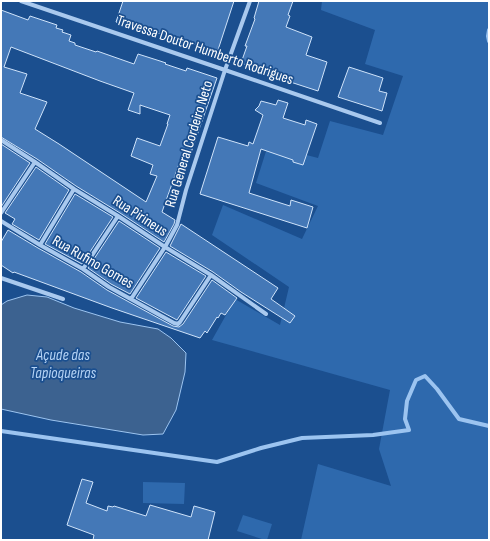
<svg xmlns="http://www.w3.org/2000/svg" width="490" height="541" font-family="'Sofia Sans Condensed',sans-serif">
	<rect width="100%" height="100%" fill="#1b4f8f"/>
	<path fill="#2e69ad" d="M 322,1 L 489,1 L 489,540 L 301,540 L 318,464 L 391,486 L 379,449 L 390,390 L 212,340 L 235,299 L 280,325 L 289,287 L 212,235 L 223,205 L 302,239 L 318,206 L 256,183 L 268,145 L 318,158 L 330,121 L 383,135 L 403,76 L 365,64 L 375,30 L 321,10 Z
		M 143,482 L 185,483 L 184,504 L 143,503 Z
		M 243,515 L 272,524 L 267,540 L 265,540 L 237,531 Z"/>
	<path fill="#3c6290" stroke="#9cc4f0" d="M 27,295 L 47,297 L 74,308 L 120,322 L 158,329 L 171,338 L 186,353 L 185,372 L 176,410 L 163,434 L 143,435 L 51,420 L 1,409 L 1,305 L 7,301 Z"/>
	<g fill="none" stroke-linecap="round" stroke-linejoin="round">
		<path stroke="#9cc4f0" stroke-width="4" d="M 489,30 L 488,36 L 489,41
			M 1,431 L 217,462 L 261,448 L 302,438 L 373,435 L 409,430 L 405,419 L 407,401 L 416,380 L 425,376 L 437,389 L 459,419 L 489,426"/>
	</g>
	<path fill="#4478b7" stroke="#cfe3fa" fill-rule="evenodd" d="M 123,1 L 234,1 L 217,53 L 201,48 L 201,46 L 127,24 L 126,25 L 116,22 Z
		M 259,1 L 293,1 L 288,15 L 290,16 L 286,27 L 312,37 L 306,55 L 327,62 L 318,91 L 272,76 L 273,75 L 241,63 L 247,46 L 245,46 L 255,19 L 254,18 Z
		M 1,10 L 28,20 L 30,16 L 57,25 L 56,28 L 63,30 L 62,32 L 71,35 L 69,41 L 75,43 L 75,45 L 96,52 L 97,51 L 134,64 L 138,54 L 160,61 L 166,63 L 165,64 L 186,71 L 187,68 L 217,78 L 186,167 L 179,164 L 162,212 L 175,220 L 174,224 L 164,242 L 120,213 L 76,186 L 37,159 L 1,137 ZM 11,47 L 100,81 L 134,93 L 128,110 L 140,114 L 140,105 L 170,115 L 167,124 L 168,124 L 160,146 L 137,138 L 131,156 L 153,165 L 150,174 L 157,176 L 146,202 L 59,144 L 35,129 L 47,102 L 20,93 L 27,74 L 4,67 Z
		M 349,67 L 383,78 L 379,91 L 387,93 L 382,111 L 338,97 Z
		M 278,100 L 288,103 L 283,118 L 305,125 L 306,120 L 317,124 L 303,165 L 293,162 L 293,160 L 261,149 L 249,193 L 290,206 L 291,200 L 313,207 L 307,228 L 200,194 L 218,137 L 248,146 L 249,142 L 253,144 L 263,115 L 255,110 L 259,106 L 261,101 L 276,105 Z
		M 1,144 L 30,163 L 1,207 Z
		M 36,167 L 69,190 L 39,240 L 12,224 L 15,219 L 5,213 Z
		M 75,194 L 113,217 L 82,264 L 45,244 Z
		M 119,221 L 160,248 L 130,294 L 111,284 L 88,268 Z
		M 181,224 L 278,288 L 271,299 L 295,316 L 290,323 L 241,292 L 213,272 L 170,246 Z
		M 8,230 L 38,248 L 81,272 L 107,290 L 173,326 L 179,327 L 183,324 L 212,280 L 237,298 L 225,315 L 221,313 L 218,318 L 217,317 L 207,333 L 205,331 L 200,338 L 112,308 L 14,272 L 13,273 L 1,265 L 1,242 Z
		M 166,252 L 206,276 L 177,320 L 136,298 Z
		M 82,479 L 93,482 L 86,503 L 107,511 L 108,506 L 113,507 L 114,506 L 146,516 L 150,505 L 191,517 L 194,506 L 215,512 L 208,540 L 93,540 L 94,535 L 67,525 Z"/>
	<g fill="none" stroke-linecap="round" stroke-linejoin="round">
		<path stroke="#a9c9ee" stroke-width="4" d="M 21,1 L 225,70 L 380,123
			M 1,140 L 35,162 L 74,189 L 118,216 L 165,247 L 211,275 L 266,314
			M 1,213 L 35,162
			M 1,221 L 40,245 L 83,269 L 109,287 L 174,323 L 178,324 L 180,322 L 211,275
			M 40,245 L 74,189
			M 83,269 L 118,216
			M 1,278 L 63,299
			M 131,299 L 165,247 L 177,225 L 186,190 L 225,70 L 250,1"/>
	</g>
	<g text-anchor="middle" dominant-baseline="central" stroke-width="3.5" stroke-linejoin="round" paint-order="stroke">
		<g font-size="15" fill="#fff" stroke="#1b4f8f">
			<text transform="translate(205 50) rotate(19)">Travessa Doutor Humberto Rodrigues</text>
			<text transform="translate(189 144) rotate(-73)">Rua General Cordeiro Neto</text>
			<text transform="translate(140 216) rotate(33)">Rua Pirineus</text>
			<text transform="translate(93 262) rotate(30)">Rua Rufino Gomes</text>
		</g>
		<g font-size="16" font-style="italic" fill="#b5d3f5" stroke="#1b4f8f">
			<text x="63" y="355">Açude das<tspan x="63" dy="18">Tapioqueiras</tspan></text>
		</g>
	</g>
	<rect width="490" height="541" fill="none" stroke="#ffffff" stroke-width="4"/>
</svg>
